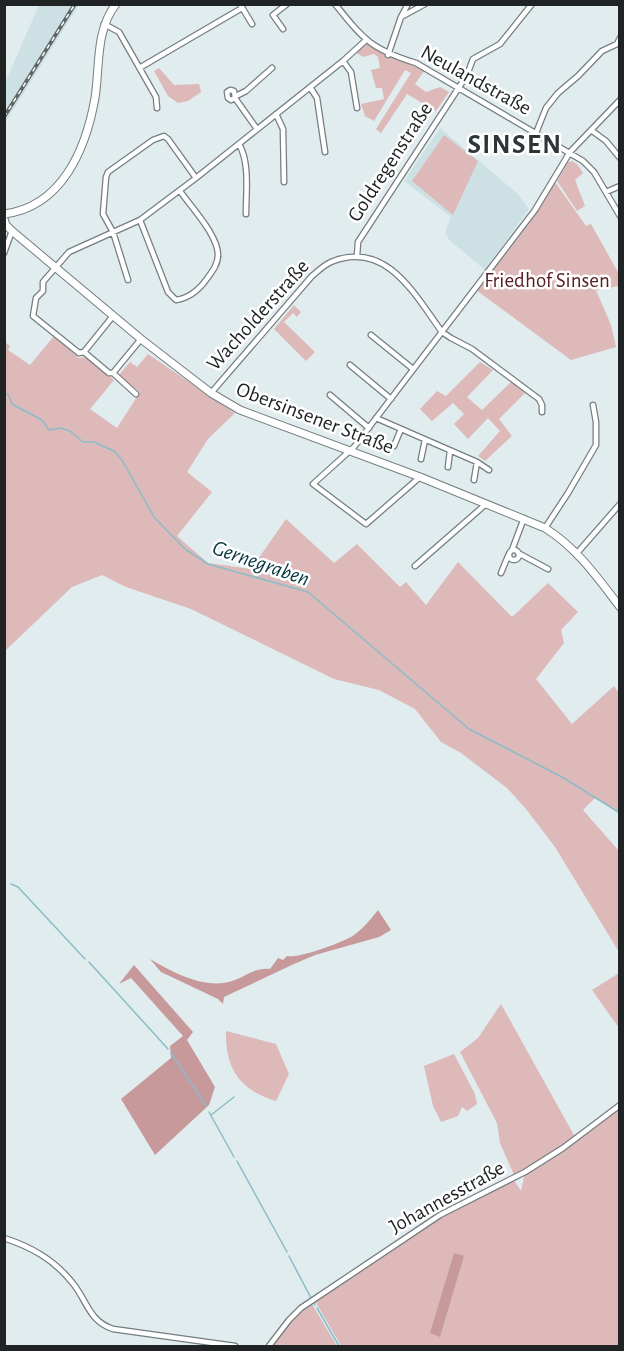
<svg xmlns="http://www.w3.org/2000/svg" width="624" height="1351" font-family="'Alegreya Sans',sans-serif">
	<rect width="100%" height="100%" fill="#e1ecee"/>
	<path fill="#cde1e5" d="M 39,5 L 79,5 L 5,123 L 5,83 Z
		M 440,128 L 518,194 L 529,209 L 485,270 L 449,240 L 445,232 L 451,217 L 404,181 Z"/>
	<path fill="#ddb9ba" d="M 365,42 L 387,56 L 425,70 L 415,84 L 426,92 L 440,87 L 449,92 L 436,111 L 407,94 L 381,133 L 376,129 L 411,73 L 405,70 L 374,121 L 365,116 L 361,104 L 384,99 L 382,88 L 376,88 L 371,70 L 380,68 L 378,57 L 374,54 L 363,57 L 355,52 Z
		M 159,68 L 174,85 L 199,84 L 201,92 L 188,101 L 178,103 L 168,96 L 154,71 Z
		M 444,135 L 478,161 L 453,215 L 412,181 Z
		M 572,161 L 577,164 L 583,173 L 575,180 L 585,206 L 577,211 L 557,181 L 568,162 Z
		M 555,182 L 586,226 L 591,224 L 619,274 L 619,286 L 596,290 L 611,325 L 616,347 L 571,360 L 476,290 Z
		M 294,305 L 301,312 L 297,317 L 293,313 L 284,322 L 315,352 L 306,361 L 274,329 Z
		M 54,336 L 79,358 L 86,357 L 114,380 L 90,409 L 117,428 L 140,392 L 119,375 L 130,362 L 137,367 L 148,354 L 235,413 L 208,439 L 187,472 L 212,492 L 177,536 L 208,563 L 251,569 L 286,519 L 334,563 L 357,544 L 400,587 L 406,582 L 426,605 L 458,562 L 512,617 L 548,583 L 578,612 L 561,630 L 564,643 L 536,679 L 572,724 L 614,686 L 619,693 L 619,806 L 618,811 L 595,798 L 583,810 L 619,851 L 619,952 L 555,847 L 526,809 L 507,788 L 461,753 L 441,742 L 415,709 L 379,690 L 334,679 L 191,609 L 126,587 L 102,575 L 72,587 L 5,651 L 5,342 L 10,346 L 8,350 L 30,365 Z
		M 480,362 L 493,370 L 467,397 L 482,410 L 511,382 L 525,393 L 499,419 L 512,436 L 485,461 L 478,456 L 500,431 L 488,418 L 468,439 L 454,424 L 464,414 L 453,403 L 432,421 L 420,409 L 437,391 L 446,396 Z
		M 619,973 L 619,1028 L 592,990 Z
		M 501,1004 L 575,1137 L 515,1177 L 500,1143 L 497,1123 L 460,1052 L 478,1038 Z
		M 226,1031 L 276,1044 L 289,1074 L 276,1101 C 240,1090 225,1069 226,1031 Z
		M 454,1054 L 475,1094 L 477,1104 L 467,1111 L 462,1107 L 458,1116 L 441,1122 L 433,1106 L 424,1066 Z
		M 619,1105 L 619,1346 L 341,1346 L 315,1301 L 439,1215 L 513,1179 L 521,1191 L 525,1172 Z
		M 312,1304 L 337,1346 L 272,1346 L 289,1322 Z"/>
	<path fill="#c7999a" d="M 378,910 L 391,930 L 379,937 L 315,955 L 294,964 L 224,997 L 223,1004 L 218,999 L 161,972 L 150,959 C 174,973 207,991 235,980 C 247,975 257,967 270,969 L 278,958 L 283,960 L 287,956 C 298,959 340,943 351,937 C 361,931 371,919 378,910 Z
		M 134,965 L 193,1032 L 187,1040 L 215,1087 L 209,1105 L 155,1155 L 121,1099 L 171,1058 L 170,1046 L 183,1036 L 131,978 L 119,984 Z
		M 454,1253 L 464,1256 L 440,1337 L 430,1333 Z"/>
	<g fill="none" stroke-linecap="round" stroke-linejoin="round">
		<path stroke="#8abdc7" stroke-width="1.5" d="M 4,392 L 9,396 L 12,404 L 42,420 L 49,430 L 61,428 L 70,431 L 83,442 L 94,442 L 114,451 L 122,460 L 154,517 L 185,549 L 208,564 L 308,592 L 469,729 L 562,777 L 620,813
			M 4,883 L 5,883
			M 11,884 L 18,887 L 85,959
			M 89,962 L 168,1049
			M 171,1053 L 206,1106
			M 209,1112 L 234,1157
			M 211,1115 L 234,1097
			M 237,1161 L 287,1252
			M 289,1256 L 311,1298
			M 314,1302 L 315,1305
			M 317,1308 L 339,1346"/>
		<defs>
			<path id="street" d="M 240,4 L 252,24
				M 335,4 C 364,40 371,49 416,63 L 583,161 L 594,172 L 620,216
				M 401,17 L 408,4
				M 104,24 L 119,32 L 156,97 L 157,108
				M 283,29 L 273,15 L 287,4
				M 388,55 L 401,17 L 425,4
				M 343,61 L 351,72 L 357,108
				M 141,67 L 242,8
				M 310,87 L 317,98 L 325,152
				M 236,96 L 246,91 L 272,68
				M 235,98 L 231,100 L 228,98 L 227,92 L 230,90 L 234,91 L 235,98 L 257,129
				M 276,114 L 283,129 L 284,182
				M 591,130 L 606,141 L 620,158
				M 536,133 L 546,108 L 558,93 L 578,76 L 602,51 L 617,44 L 620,38
				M 239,144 C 250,163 246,192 246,214
				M 606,192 L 620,186
				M 140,220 L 168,292 L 176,300 C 189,298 198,291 206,280 C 211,273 218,265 218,255 C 218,235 191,207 180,191
				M 4,253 L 12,231
				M 357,256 L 358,242 L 467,75 L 473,59 L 500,44 L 532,4
				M 128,280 L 113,232 L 103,214 L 106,177 L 108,172 L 153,140 L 164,136 L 168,139 L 196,178
				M 371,335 L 413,369
				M 141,339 L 113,373 L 109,373 L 84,352 L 79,353 L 33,316 L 36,298 L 43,291 L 43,282 L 69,252 L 140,220 L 196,178 L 343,61 L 365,41
				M 84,352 L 113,316
				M 350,365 L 391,399
				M 113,373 L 136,394
				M 211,393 L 312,276 C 318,271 324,265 331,262 C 386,239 415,295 442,332 L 451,338 L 472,349 L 539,399 L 542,405 L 542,412
				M 330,395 L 369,428
				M 376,418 L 477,462 L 489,470
				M 394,446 L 401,429
				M 421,459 L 425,440
				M 448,467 L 450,451
				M 420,477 L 366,524 L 313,484 L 354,447 L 535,210 L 570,152 L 620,100
				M 474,480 L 477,462
				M 545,528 L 568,493 L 596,445 L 596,422 L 593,405
				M 512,550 L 524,518
				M509 555a5 5 0 1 1 10 0a5 5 0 1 1-10 0Z
				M 578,552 L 620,504
				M 518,553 L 548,569
				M 415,566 L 486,504
				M 501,573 L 508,556
				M 4,1238 C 31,1247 53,1259 71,1281 C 87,1299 88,1321 113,1329 L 235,1346
				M 269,1346 L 289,1320 L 301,1308 L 440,1215 L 525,1172 L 563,1148 L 620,1105"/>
			<path id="secondary" d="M 4,214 C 62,207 86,149 95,98 C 100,67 95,31 116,4
				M 4,219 L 6,225 L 12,231 L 141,339 L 211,393 L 240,410 L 420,477 L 545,528 C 577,548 597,577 620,607"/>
		</defs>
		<use href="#street" stroke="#747e80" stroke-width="7"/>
		<use href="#secondary" stroke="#747e80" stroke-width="9"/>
		<use href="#street" stroke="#fff" stroke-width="4.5"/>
		<use href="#secondary" stroke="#fff" stroke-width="7"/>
		<defs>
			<path id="rail" d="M 4,117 L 75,4"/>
		</defs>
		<use href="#rail" stroke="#606667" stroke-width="4"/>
		<use href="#rail" stroke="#fff" stroke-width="1.5" stroke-dasharray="4.5" stroke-linecap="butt"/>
	</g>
	<g text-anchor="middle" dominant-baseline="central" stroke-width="5" stroke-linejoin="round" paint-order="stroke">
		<g font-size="21" fill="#1f2323" stroke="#fff">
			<text transform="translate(476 80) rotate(29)">Neulandstraße</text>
			<text transform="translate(390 162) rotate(-57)">Goldregenstraße</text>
			<text transform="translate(258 315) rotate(-48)">Wacholderstraße</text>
			<text transform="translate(315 418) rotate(21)">Obersinsener Straße</text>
			<text transform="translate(447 1197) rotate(-29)">Johannesstraße</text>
		</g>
		<g font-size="21" fill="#571d24" stroke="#fff">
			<text x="547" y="280">Friedhof Sinsen</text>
		</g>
		<g font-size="22" font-style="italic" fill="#04373f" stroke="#fff">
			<text transform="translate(261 563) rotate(19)">Gernegraben</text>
		</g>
		<g font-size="27" font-weight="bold" letter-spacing="1.5" fill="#2d3537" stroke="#fff">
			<text x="515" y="144">SINSEN</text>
		</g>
	</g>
	<rect width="624" height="1351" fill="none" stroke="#1f2323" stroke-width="12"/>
</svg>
